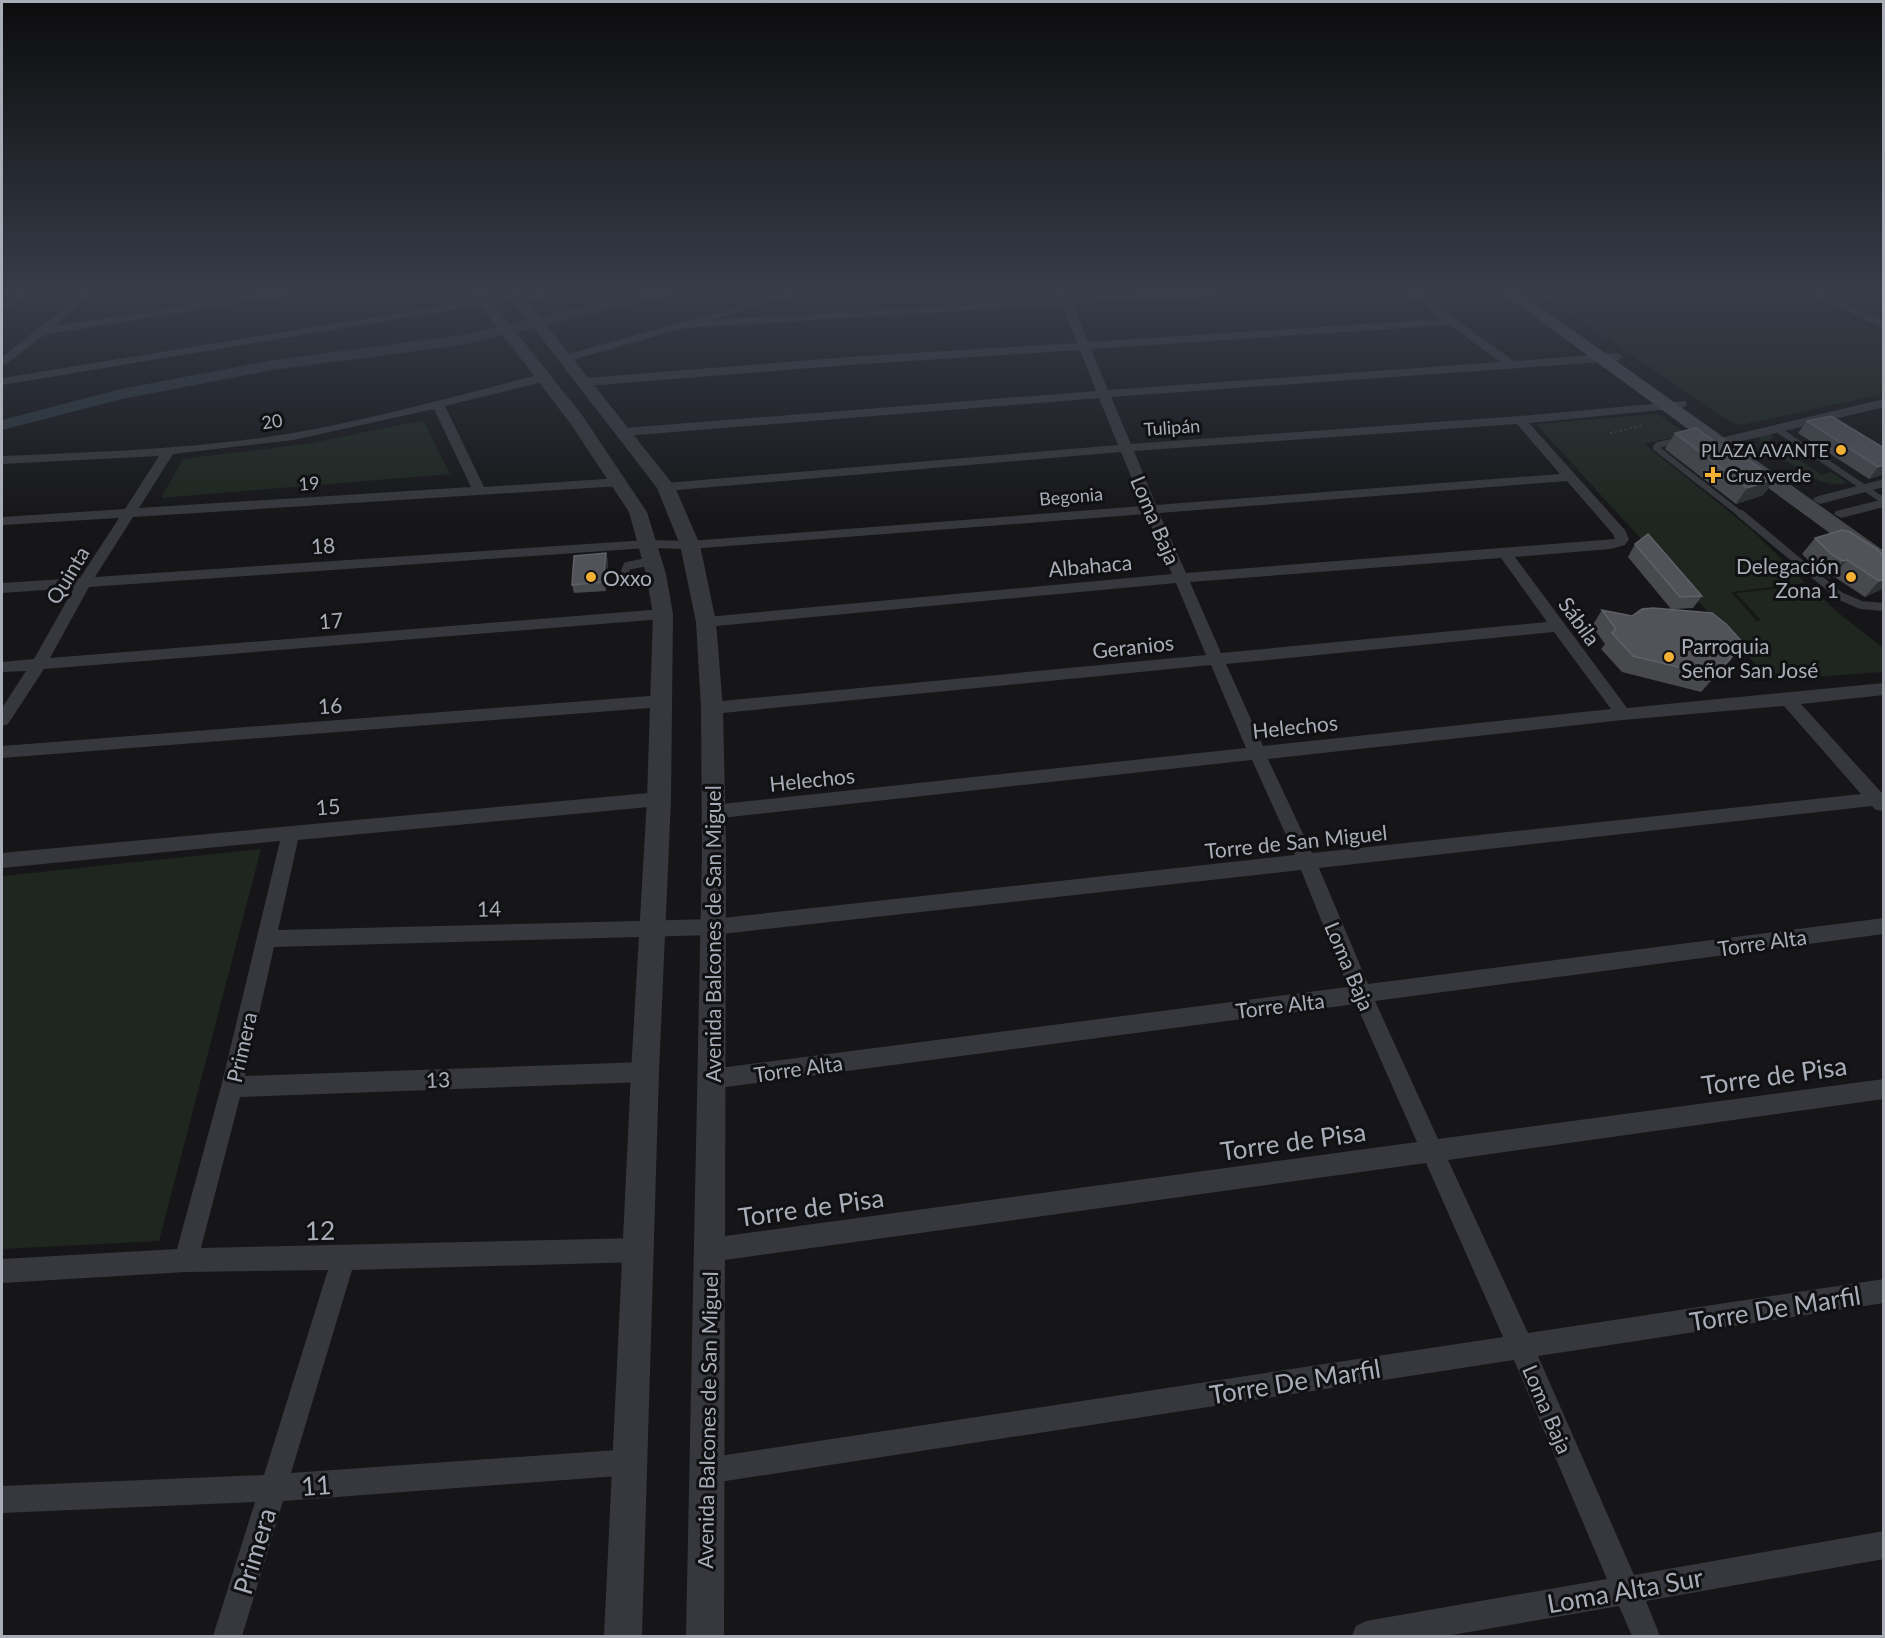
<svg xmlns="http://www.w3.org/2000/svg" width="1885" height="1638" font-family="Lato,sans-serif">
	<rect width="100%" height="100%" fill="#161618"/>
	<path fill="#1e261f" d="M 1539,292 L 1801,292 L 1883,332 L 1883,394 L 1741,425 L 1729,421 Z
		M 1658,414 L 1687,434 L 1644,444 L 1751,529 L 1805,583 L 1731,592 L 1757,621 L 1761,621 L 1736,593 L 1809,585 L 1836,611 L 1883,648 L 1883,672 L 1770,680 L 1536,424 Z
		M 423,420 L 450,474 L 161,498 L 183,459 L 312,443 Z
		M 1768,433 L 1774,436 L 1769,440 L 1822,475 L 1831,472 L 1847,482 C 1823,494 1781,456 1761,443 L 1759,437 Z
		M 261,849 L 159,1241 L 2,1249 L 2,876 Z"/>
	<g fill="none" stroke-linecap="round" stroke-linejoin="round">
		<path fill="#2c353c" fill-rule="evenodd" d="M 648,292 L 672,292 L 670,295 L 462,345 L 273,370 L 122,399 L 2,430 L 2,420 L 121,389 L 273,360 L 462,335 Z"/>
		<path stroke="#3d3f44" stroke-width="2" stroke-dasharray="2 3" stroke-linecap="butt" d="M 1610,433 L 1644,425"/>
		<path stroke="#37383d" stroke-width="6" d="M 1777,429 L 1884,501
			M 1680,440 L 1658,445 L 1656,448 L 1743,516"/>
		<path stroke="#37383d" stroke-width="8" d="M 1741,514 L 1840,596 L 1861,605 L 1884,607
			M 652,561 L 627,566 L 625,572 L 629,582 L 656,578"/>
		<path fill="#37383d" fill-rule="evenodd" d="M 20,292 L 31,292 L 2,312 L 2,304 Z
			M 85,292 L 96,292 L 54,326 L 271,292 L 293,292 L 288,295 L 44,335 L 6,364 L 2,365 L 2,357 Z
			M 542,292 L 557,292 L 520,304 L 515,301 Z
			M 789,292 L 804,292 L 712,320 L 1059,299 L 1057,292 L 1067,292 L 1070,298 L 1174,292 L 1225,292 L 1220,295 L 1073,304 L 1088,342 L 1442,319 L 1407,292 L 1418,292 L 1514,361 L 1617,353 L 1623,357 L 1617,361 L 1111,397 L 1131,444 L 1520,416 L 1685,401 L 1687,404 L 1685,407 L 1681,408 L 1529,423 L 1625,530 L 1629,539 L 1625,545 L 1610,549 L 1515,557 L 1627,708 L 1884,683 L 1884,695 L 1801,704 L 1881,792 L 1884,791 L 1884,811 L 1876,810 L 1872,806 L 1319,868 L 1368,984 L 1884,918 L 1884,934 L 1375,1001 L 1438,1139 L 1884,1079 L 1884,1099 L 1448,1160 L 1528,1333 L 1884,1279 L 1884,1303 L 1538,1356 L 1634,1575 L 1884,1531 L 1884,1559 L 1646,1601 L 1660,1636 L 1632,1636 L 1619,1606 L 1446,1636 L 1352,1636 L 1356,1626 L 1366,1621 L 1607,1579 L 1514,1360 L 706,1484 L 696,1481 L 693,1471 L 696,1461 L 706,1458 L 1503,1337 L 1426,1163 L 710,1262 L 702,1258 L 698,1250 L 702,1242 L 710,1238 L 1417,1142 L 1356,1004 L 711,1089 L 703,1086 L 700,1079 L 703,1072 L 711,1069 L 1348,987 L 1301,870 L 713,935 L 274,947 L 245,1076 L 645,1062 L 653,1065 L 656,1072 L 653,1079 L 645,1082 L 240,1097 L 201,1248 L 639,1238 L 647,1242 L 651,1250 L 647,1258 L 639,1262 L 352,1270 L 291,1473 L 631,1449 L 640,1453 L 644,1462 L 640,1471 L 631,1475 L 283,1501 L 242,1636 L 213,1636 L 255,1502 L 2,1513 L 2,1486 L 264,1475 L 328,1270 L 186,1272 L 2,1283 L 2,1259 L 177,1249 L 221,1087 L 280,841 L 2,868 L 2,853 L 659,792 L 665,794 L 668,799 L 665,804 L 659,806 L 298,840 L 278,930 L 713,919 L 1295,855 L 1252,760 L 712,819 L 706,817 L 703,812 L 706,807 L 712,805 L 1246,748 L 1211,665 L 712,714 L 706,712 L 704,708 L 706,704 L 712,702 L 1206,655 L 1176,583 L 706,627 L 698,622 L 706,617 L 1172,574 L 1146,514 L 690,549 L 647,548 L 89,587 L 50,658 L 663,609 L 671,614 L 663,619 L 44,669 L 8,724 L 2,726 L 2,708 L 26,671 L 2,672 L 2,662 L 34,659 L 74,588 L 2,593 L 2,583 L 80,578 L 119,518 L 2,525 L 2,517 L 125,509 L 159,456 L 2,464 L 2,456 C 99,452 197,449 293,433 C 377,418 459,395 542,374 L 548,378 L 546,381 L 445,406 L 484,487 L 620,478 L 627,482 L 620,486 L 133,517 L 95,577 L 647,540 L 690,541 L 1143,506 L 1121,452 L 666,491 L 659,487 L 666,483 L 1118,445 L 1099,398 L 624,436 L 618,432 L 624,428 L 1096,391 L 1080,350 L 849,365 L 586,386 L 580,382 L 586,378 L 849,357 L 1077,343 L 1062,305 L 684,328 L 565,362 L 559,358 L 561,356 ZM 1450,325 L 1500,362 L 1108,390 L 1091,349 ZM 434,409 L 471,487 L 139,508 L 173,454 L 293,440 ZM 1517,424 L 1560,474 L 1156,505 L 1134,451 ZM 1567,481 L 1613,534 L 1615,539 L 1186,573 L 1159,513 ZM 1501,558 L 1547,622 L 1221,653 L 1190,582 ZM 1554,632 L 1611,709 L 1263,746 L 1226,664 ZM 1784,706 L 1861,794 L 1312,853 L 1268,759 L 1623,720 Z
			M 1807,292 L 1820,292 L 1884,321 L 1884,329 Z
			M 485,299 L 489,300 L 489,304 L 2,385 L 2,378 Z
			M 1884,399 L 1884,407 L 1717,447 L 1711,443 L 1712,440 Z
			M 1884,479 L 1884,487 L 1820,504 L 1813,500 L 1815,497 Z
			M 1884,499 L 1884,507 L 1841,518 L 1834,514 L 1836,511 Z
			M 662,695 L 668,697 L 670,701 L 668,705 L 662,707 L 2,758 L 2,746 Z"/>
		<path fill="#37383d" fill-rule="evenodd" d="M 470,292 L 484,292 L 582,415 L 647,512 L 666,574 L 673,614 L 671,799 L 659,1072 L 642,1636 L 604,1636 L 631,1072 L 647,799 L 653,614 L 646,574 L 629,512 L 570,423 Z
			M 506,292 L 520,292 L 675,487 L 700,545 L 716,622 L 723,708 L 726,852 L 724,1636 L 686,1636 L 702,852 L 701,708 L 696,622 L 680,545 L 657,488 Z"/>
		<path fill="#45474d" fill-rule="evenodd" d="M 1501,292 L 1519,292 L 1884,551 L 1884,569 L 1876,567 Z"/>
	</g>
	<path fill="#47494d" d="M 1807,421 L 1884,448 L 1884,474 L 1869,479 L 1798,433 Z
		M 1675,433 L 1724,448 L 1775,479 L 1763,495 L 1736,504 L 1665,449 Z
		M 1815,538 L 1884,557 L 1884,587 L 1882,589 L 1865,597 L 1833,576 L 1829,578 L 1818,570 L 1802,554 Z
		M 1635,544 L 1702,596 L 1693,608 L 1675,609 L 1731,660 L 1701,692 L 1622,672 L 1601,649 L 1605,644 L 1592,626 L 1602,610 L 1632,616 L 1671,609 L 1628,557 Z
		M 606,553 L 608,561 L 606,591 L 574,593 L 572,585 Z"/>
	<path fill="#2f3033" d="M 1884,465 L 1884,474 L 1869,479 L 1878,467 Z
		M 1775,479 L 1763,495 L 1736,504 L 1747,488 Z
		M 606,553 L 608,561 L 606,591 L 603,582 Z
		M 1847,560 L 1833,576 L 1829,578 L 1843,561 Z
		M 1884,579 L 1884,587 L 1882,589 L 1865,597 L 1879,581 Z
		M 1744,644 L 1731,660 L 1701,692 L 1714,676 Z"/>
	<path fill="#525359" stroke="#5f6168" stroke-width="1.5" d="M 1831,416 L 1884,448 L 1884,465 L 1878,467 L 1807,421 Z
		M 1696,428 L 1724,448 L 1730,447 L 1775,479 L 1747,488 L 1675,433 Z
		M 1842,530 L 1850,532 L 1877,549 L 1884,557 L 1884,579 L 1879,581 L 1847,560 L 1843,561 L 1831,554 L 1815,538 Z
		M 1648,534 L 1702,596 L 1680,597 L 1635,544 Z
		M 606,553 L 603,582 L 572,585 L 574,556 Z
		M 1653,608 L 1712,613 L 1726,624 L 1744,644 L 1714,676 L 1633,656 L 1612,633 L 1616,629 L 1602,610 L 1632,616 L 1642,609 Z"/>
	<linearGradient id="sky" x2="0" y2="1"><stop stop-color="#0c0c0d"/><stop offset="0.56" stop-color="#363c48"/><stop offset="1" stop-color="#363c48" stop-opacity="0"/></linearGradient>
	<rect width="1885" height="521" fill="url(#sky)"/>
	<g fill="#f2b134" stroke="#111113" stroke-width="2">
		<circle cx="1841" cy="450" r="6"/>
		<path d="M1710 466h6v6h6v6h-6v6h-6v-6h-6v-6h6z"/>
		<circle cx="591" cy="577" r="6"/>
		<circle cx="1851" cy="577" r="6"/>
		<circle cx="1669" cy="657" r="6"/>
	</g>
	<g text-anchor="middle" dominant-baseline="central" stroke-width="6" stroke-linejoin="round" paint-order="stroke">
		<g font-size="18" fill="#a8adb8" stroke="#111113">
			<text transform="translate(272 421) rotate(-9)">20</text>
			<text transform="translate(1172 427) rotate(-4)">Tulipán</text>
			<text transform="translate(309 483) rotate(-4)">19</text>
			<text transform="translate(1071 496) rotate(-5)">Begonia</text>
		</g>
		<g font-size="18" fill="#a8adb8" stroke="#111113" text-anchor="end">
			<text x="1829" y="450">PLAZA AVANTE</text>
			<text x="1726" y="475" text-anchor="start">Cruz verde</text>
		</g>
		<g font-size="21" fill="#a8adb8" stroke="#111113">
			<text transform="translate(1156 520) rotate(67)">Loma Baja</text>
			<text transform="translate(323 545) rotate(-4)">18</text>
			<text transform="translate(1090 565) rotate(-5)">Albahaca</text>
			<text transform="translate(67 575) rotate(-59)">Quinta</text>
			<text transform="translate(331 620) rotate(-5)">17</text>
			<text transform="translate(1580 621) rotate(54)">Sábila</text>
			<text transform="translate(1133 646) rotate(-6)">Geranios</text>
			<text transform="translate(330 705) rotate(-4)">16</text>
			<text transform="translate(1295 726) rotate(-6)">Helechos</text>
			<text transform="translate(812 779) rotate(-6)">Helechos</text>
			<text transform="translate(328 806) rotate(-5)">15</text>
			<text transform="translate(1296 841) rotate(-6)">Torre de San Miguel</text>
			<text transform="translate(489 908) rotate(-1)">14</text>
			<text transform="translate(712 934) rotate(-90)">Avenida Balcones de San Miguel</text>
			<text transform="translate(1762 942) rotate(-8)">Torre Alta</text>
			<text transform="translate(1350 966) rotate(67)">Loma Baja</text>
			<text transform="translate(1280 1005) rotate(-7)">Torre Alta</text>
			<text transform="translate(241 1047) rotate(-77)">Primera</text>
			<text transform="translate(798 1068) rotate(-8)">Torre Alta</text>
			<text transform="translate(438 1079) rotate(-2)">13</text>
			<text transform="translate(1548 1409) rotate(67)">Loma Baja</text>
			<text transform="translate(707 1420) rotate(-89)">Avenida Balcones de San Miguel</text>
		</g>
		<g font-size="21" fill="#a8adb8" stroke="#111113" text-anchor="start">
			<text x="1839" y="565" text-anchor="end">Delegación<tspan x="1839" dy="24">Zona 1</tspan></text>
			<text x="603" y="577">Oxxo</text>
			<text x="1681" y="645">Parroquia<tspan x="1681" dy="24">Señor San José</tspan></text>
		</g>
		<g font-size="26" fill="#a8adb8" stroke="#111113">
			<text transform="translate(1774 1075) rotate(-8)">Torre de Pisa</text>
			<text transform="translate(1293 1141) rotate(-8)">Torre de Pisa</text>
			<text transform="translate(811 1207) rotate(-8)">Torre de Pisa</text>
			<text transform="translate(320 1230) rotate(-1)">12</text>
			<text transform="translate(1775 1308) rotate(-9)">Torre De Marfil</text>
			<text transform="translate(1295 1381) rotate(-9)">Torre De Marfil</text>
			<text transform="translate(316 1485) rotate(-4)">11</text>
			<text transform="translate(254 1551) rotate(-73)">Primera</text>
			<text transform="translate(1625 1590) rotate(-10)">Loma Alta Sur</text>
		</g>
	</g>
	<rect width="1885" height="1638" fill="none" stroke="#a8adb8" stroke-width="6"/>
</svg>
